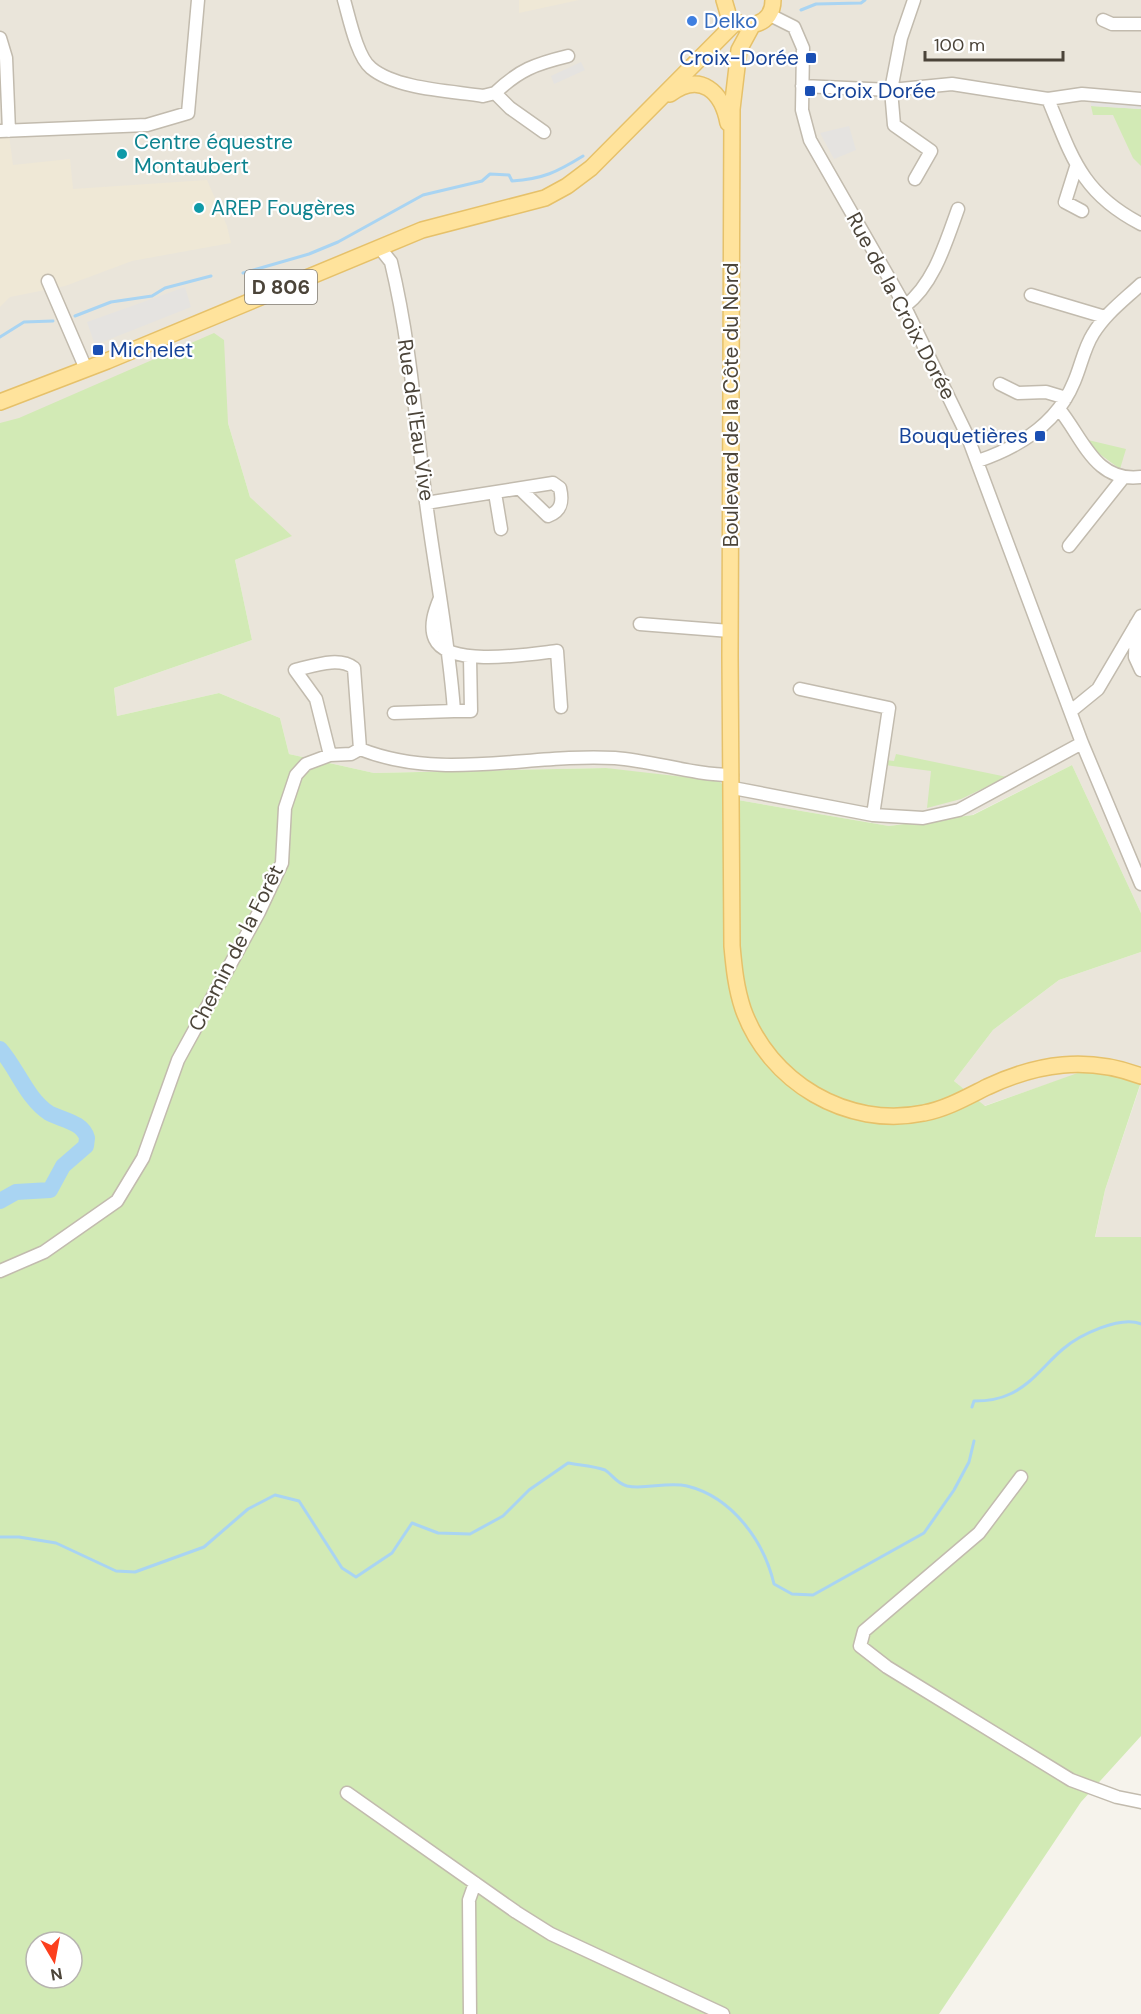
<svg xmlns="http://www.w3.org/2000/svg" width="1141" height="2014" font-family="'DM Sans',sans-serif">
	<rect width="100%" height="100%" fill="#f6f3ec"/>
	<path fill="#eae5da" d="M 0,0 L 1141,0 L 1141,913 L 1072,765 L 972,815 L 889,826 L 738,800 L 606,768 L 374,773 L 289,754 L 280,718 L 219,693 L 117,716 L 114,688 L 252,640 L 235,560 L 291,536 L 250,497 L 228,423 L 0,446 Z
		M 1141,952 L 1141,1237 L 1095,1238 L 1105,1190 L 1140,1086 L 1086,1071 L 984,1106 L 954,1081 L 993,1030 L 1059,980 Z"/>
	<path fill="#efe8d6" d="M 519,0 L 579,0 L 519,13 Z
		M 0,135 L 9,135 L 13,165 L 70,159 L 73,189 L 207,180 L 227,226 L 231,243 L 132,261 L 65,286 L 10,297 L 0,307 Z"/>
	<path fill="#d2eab5" fill-rule="evenodd" d="M 1091,106 L 1141,109 L 1141,166 L 1133,158 L 1113,115 L 1093,115 Z
		M 214,333 L 224,340 L 228,423 L 250,497 L 292,536 L 235,560 L 252,640 L 114,688 L 117,716 L 219,693 L 280,718 L 289,754 L 374,773 L 606,768 L 719,781 L 738,800 L 889,826 L 973,815 L 1072,765 L 1141,913 L 1141,952 L 1059,980 L 993,1030 L 954,1081 L 985,1106 L 1086,1070 L 1113,1075 L 1140,1085 L 1105,1190 L 1095,1237 L 1141,1237 L 1141,1736 L 1081,1802 L 939,2014 L 0,2014 L 0,423 L 19,418 ZM 36,1942 L 72,1942 L 72,1978 L 36,1978 Z
		M 1088,440 L 1126,449 L 1120,469 L 1097,452 Z
		M 896,754 L 1007,777 L 961,799 L 927,808 L 931,771 L 885,765 L 886,760 L 894,761 Z"/>
	<path fill="#e5e3e0" d="M 581,62 L 585,70 L 554,84 L 551,76 Z
		M 1091,99 L 1141,101 L 1141,109 L 1091,106 Z
		M 849,126 L 856,150 L 834,159 L 820,133 Z
		M 185,287 L 191,307 L 95,345 L 87,322 Z"/>
	<g fill="none" stroke-linecap="round" stroke-linejoin="round">
		<path stroke="#a9d4f2" stroke-width="3" d="M 801,10 L 816,4 L 861,3 L 865,0
			M 243,273 L 309,254 L 338,242 L 423,195 L 482,181 L 490,174 L 509,175 L 512,181 C 543,179 557,172 583,156
			M 75,316 L 111,302 L 152,296 L 165,288 L 211,276
			M 0,337 L 24,322 L 53,321
			M 972,1407 L 974,1401 C 987,1401 998,1400 1010,1394 C 1032,1384 1045,1364 1063,1349 C 1079,1335 1121,1315 1141,1324
			M 0,1537 L 19,1537 L 56,1543 L 116,1571 L 135,1572 L 204,1547 L 248,1509 L 275,1495 L 299,1501 L 342,1568 L 356,1577 L 392,1553 L 412,1523 L 438,1533 L 470,1534 L 503,1516 L 529,1490 L 568,1463 C 579,1465 595,1466 605,1470 C 613,1475 616,1483 627,1486 C 645,1490 668,1481 687,1486 C 732,1497 764,1541 774,1584 L 792,1594 L 813,1595 L 924,1533 L 954,1490 L 969,1462 L 974,1441"/>
		<path stroke="#a9d4f2" stroke-width="16" d="M 0,1049 C 17,1068 27,1099 49,1113 C 62,1120 83,1122 87,1138 L 86,1146 L 63,1166 L 50,1190 L 16,1192 L 0,1201"/>
		<defs>
			<path id="minor" d="M 344,0 C 349,17 357,57 371,68 C 396,89 451,91 483,96 L 495,93 L 510,108 L 544,132
				M 914,0 L 901,38 L 891,90 L 894,125 L 931,151 L 915,179
				M 770,15 L 794,27 L 803,48 L 802,110 L 810,140 L 901,299 L 967,435 L 1082,743 L 1141,884
				M 1103,20 L 1112,24 L 1141,24
				M 0,38 L 6,58 L 9,131
				M 802,86 L 891,90 L 952,84 L 1048,99 C 1072,157 1081,193 1141,224
				M 495,93 C 519,70 535,64 568,56
				M 1048,99 L 1082,94 L 1141,99
				M 0,131 L 147,125 L 188,113 L 198,0
				M 1076,167 L 1065,202 L 1082,211
				M 379,247 L 391,262 C 410,341 416,422 426,502 C 435,572 449,640 454,711 L 394,713
				M 48,281 L 86,369
				M 1031,295 L 1105,317
				M 905,306 C 934,284 946,242 958,209
				M 1000,384 L 1018,393 L 1046,392 L 1066,398
				M 1059,409 C 1083,438 1095,483 1141,477
				M 978,461 C 1019,447 1057,424 1074,382 C 1081,366 1084,348 1093,334 C 1105,314 1124,300 1141,284
				M 495,493 L 501,529
				M 426,503 L 553,483 L 560,488 C 563,501 562,511 548,516 L 520,489
				M 1069,546 L 1123,478
				M 440,598 C 435,610 429,626 435,639 C 448,668 531,654 557,651 L 561,707
				M 640,624 L 730,631
				M 1136,624 L 1135,657 L 1141,670
				M 800,689 L 889,708 L 873,815
				M 454,711 L 471,711 L 470,657
				M 1071,711 L 1098,689 L 1141,616
				M 330,755 L 316,699 L 295,670 C 313,666 339,656 354,668 L 360,749
				M 733,788 L 873,815 L 923,818 L 959,810 L 1082,743
				M 0,1271 L 44,1252 L 117,1201 L 143,1158 L 178,1060 L 259,912 L 282,863 L 285,808 L 296,775 L 306,764 L 330,755 L 351,754 L 360,749 C 443,782 529,753 615,758 C 654,761 693,775 732,775
				M 1021,1477 L 979,1533 L 864,1631 L 860,1646 L 887,1667 L 1071,1780 L 1117,1797 L 1141,1802
				M 347,1793 L 516,1912 L 551,1934 L 723,2014
				M 470,2014 L 469,1900 L 475,1883"/>
			<path id="major" d="M 724,0 L 729,17 C 746,32 773,25 773,0
				M 752,26 L 739,50 L 732,109 L 730,656 L 732,946 C 734,968 736,988 743,1009 C 769,1082 847,1129 924,1113 C 946,1109 967,1097 987,1087 C 1038,1063 1087,1056 1141,1076
				M 670,94 C 701,71 722,92 728,123
				M 0,402 L 107,361 L 422,230 L 545,198 L 567,186 L 591,168 L 735,23"/>
		</defs>
		<use href="#minor" stroke="#c2bbae" stroke-width="15"/>
		<use href="#major" stroke="#e6c16a" stroke-width="18"/>
		<use href="#minor" stroke="#fff" stroke-width="12"/>
		<use href="#major" stroke="#ffe39c" stroke-width="15"/>
	</g>
	<circle fill="#3f7fe0" stroke="#fff" stroke-width="2" cx="692" cy="21" r="6"/>
	<g fill="#1a4fb4" stroke="#fff" stroke-width="2">
		<rect x="805" y="52" width="12" height="12" rx="3"/>
		<rect x="804" y="85" width="12" height="12" rx="3"/>
		<rect x="92" y="344" width="12" height="12" rx="3"/>
		<rect x="1034" y="430" width="12" height="12" rx="3"/>
	</g>
	<g fill="#0f9aa8" stroke="#fff" stroke-width="2">
		<circle cx="122" cy="154" r="6"/>
		<circle cx="199" cy="208" r="6"/>
	</g>
	<g text-anchor="middle" dominant-baseline="central" stroke-width="4.5" stroke-linejoin="round" paint-order="stroke">
		<rect fill="#fff" stroke="#817c74" stroke-width="1.5" x="245" y="270" width="72" height="34" rx="4.5"/>
		<g font-size="20" font-weight="bold" fill="#4b4439">
			<text x="281" y="287">D 806</text>
		</g>
		<g font-size="21" fill="#366cbe" stroke="#fff" text-anchor="start">
			<text x="704" y="21">Delko</text>
		</g>
		<g font-size="21" fill="#164399" stroke="#fff" text-anchor="end">
			<text x="799" y="58">Croix-Dorée</text>
			<text x="822" y="91" text-anchor="start">Croix Dorée</text>
			<text x="110" y="350" text-anchor="start">Michelet</text>
			<text x="1028" y="436">Bouquetières</text>
		</g>
		<g font-size="21" fill="#0d838f" stroke="#fff" text-anchor="start">
			<text x="134" y="142">Centre équestre<tspan x="134" dy="24">Montaubert</tspan></text>
			<text x="211" y="208">AREP Fougères</text>
		</g>
		<g font-size="21" fill="#4b4439" stroke="#fff">
			<text transform="translate(901 306) rotate(62)">Rue de la Croix Dorée</text>
			<text transform="translate(731 405) rotate(-90)">Boulevard de la Côte du Nord</text>
			<text transform="translate(416 420) rotate(82)">Rue de l'Eau Vive</text>
			<text transform="translate(236 948) rotate(-63)">Chemin de la Forêt</text>
		</g>
	</g>
	<g transform="translate(54 1960) rotate(170)"><circle r="28" fill="#ffffff" stroke="#b7b4b0" stroke-width="1.5"/>
	<path d="M0-4.5L10 22L0 15L-10 22Z" fill="#fc3f1d"/>
	<text y="-9" font-size="16" font-weight="bold" text-anchor="middle" fill="#4b4439">N</text>
	</g>
	<path d="M925 51v9h138v-9" fill="none" stroke="#4b4439" stroke-width="3"/>
	<text x="934" y="51" font-size="18" fill="#4b4439" stroke="#ffffff" stroke-width="4.5" paint-order="stroke">100 m</text>
</svg>
